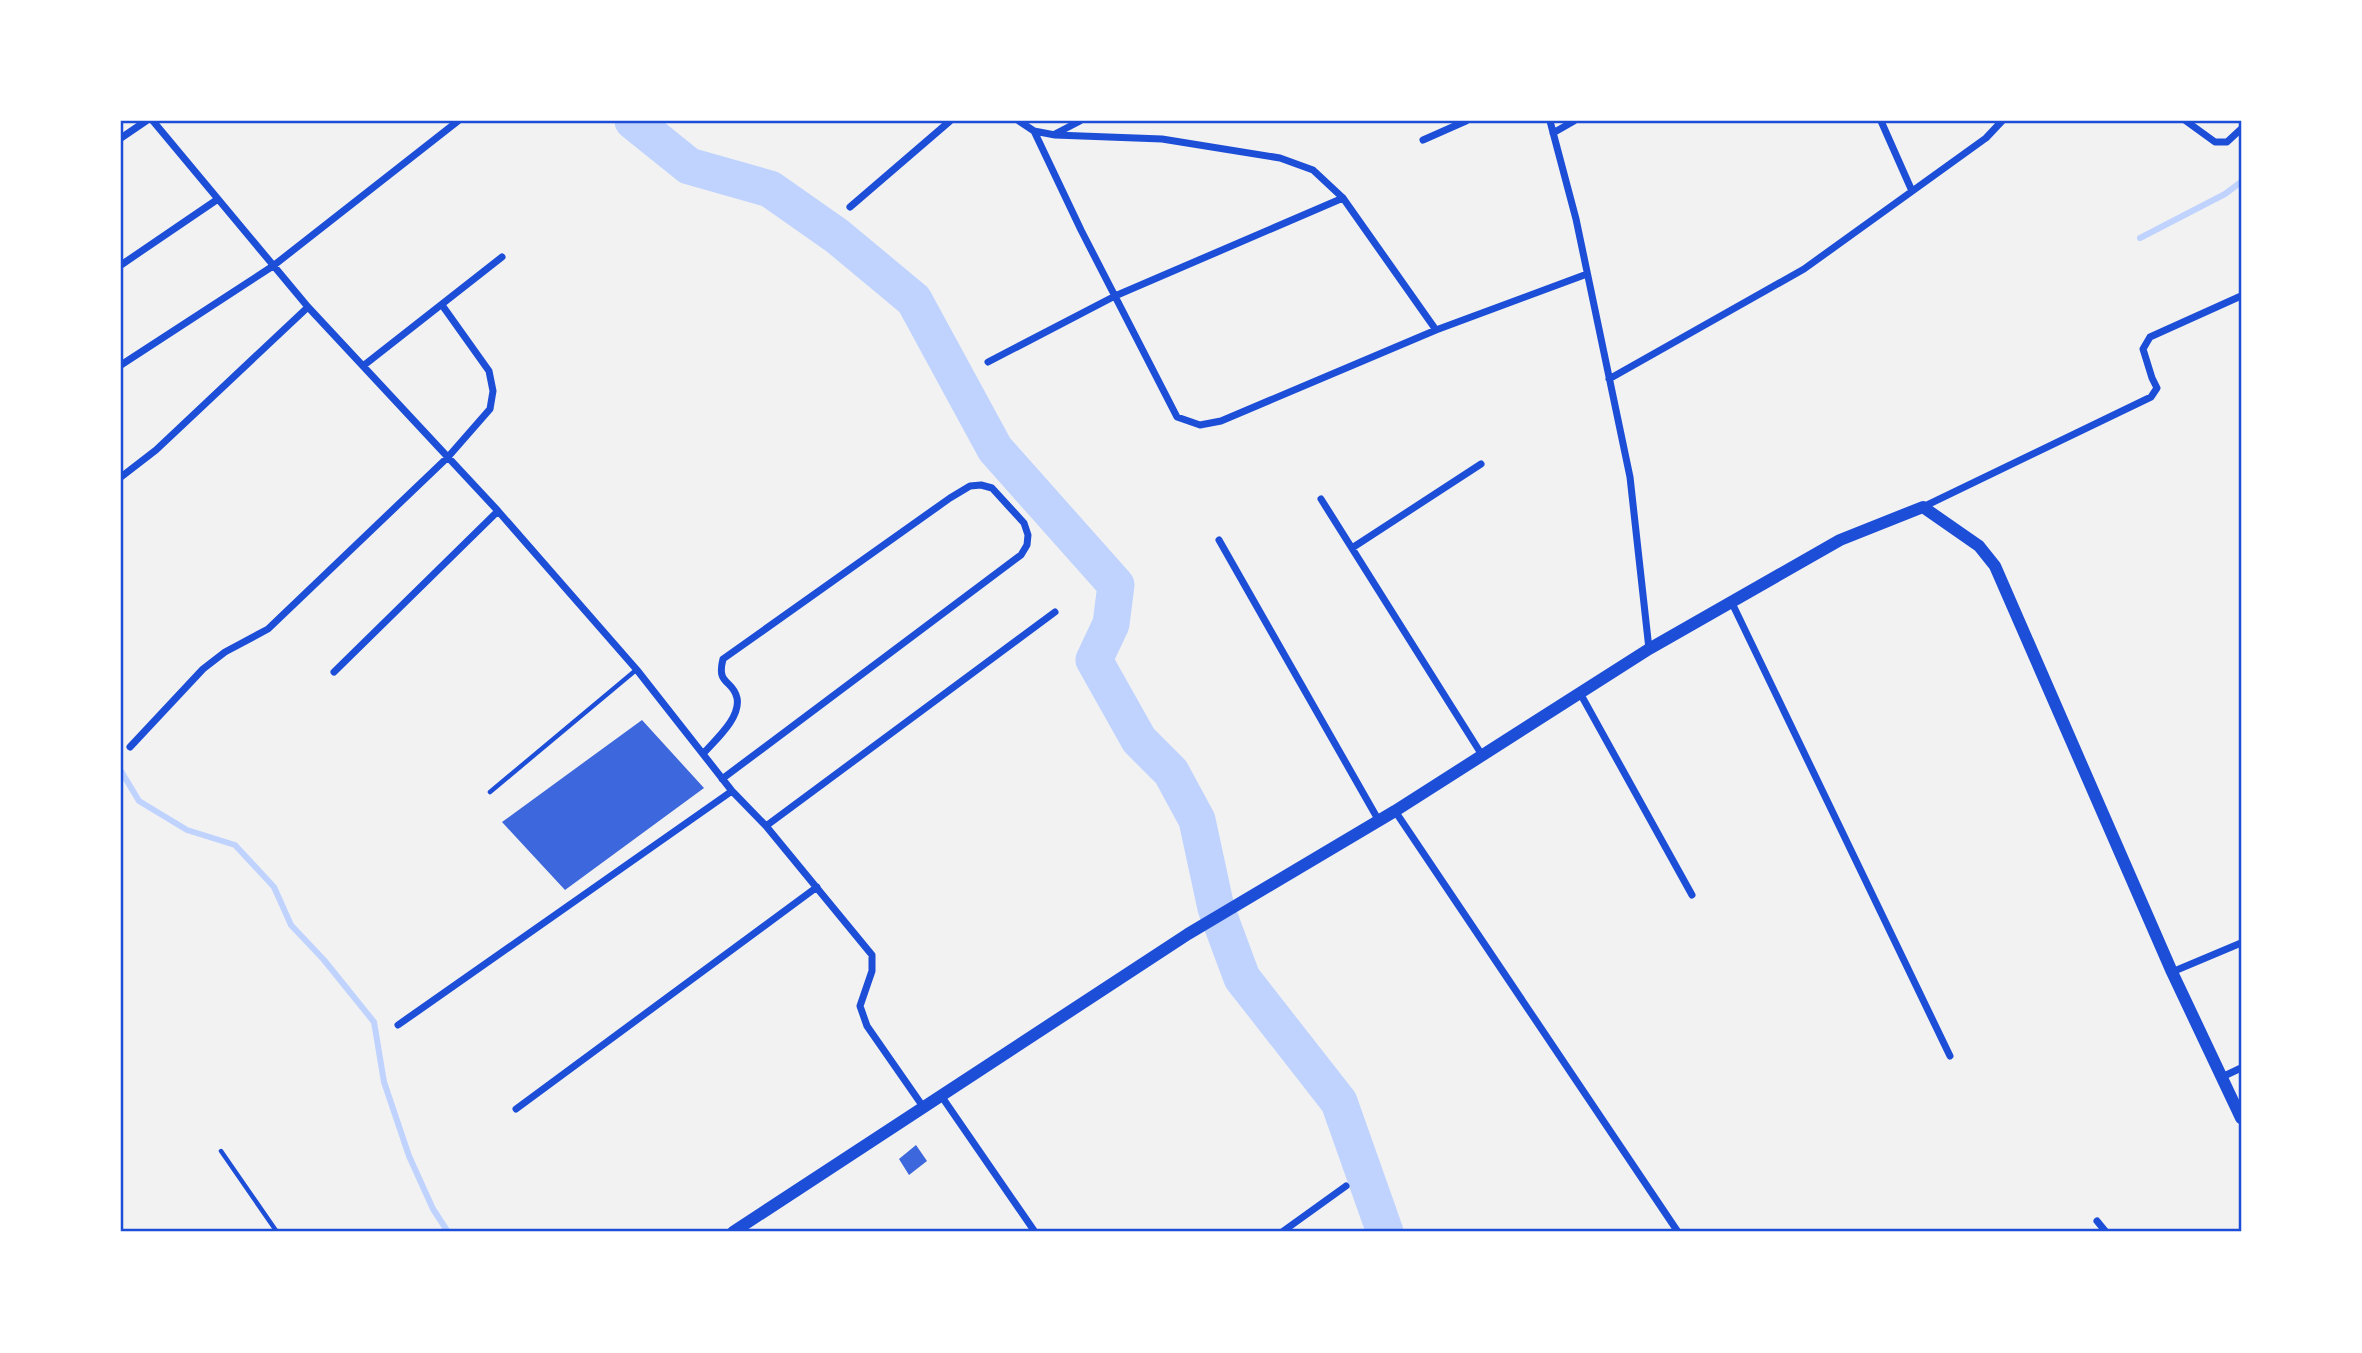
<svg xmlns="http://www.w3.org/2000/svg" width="2362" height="1353" font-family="'Work Sans',sans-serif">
	<rect width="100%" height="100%" fill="#f2f2f2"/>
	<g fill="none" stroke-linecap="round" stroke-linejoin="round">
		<path stroke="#bfd3fe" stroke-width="6" d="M 2140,238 L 2225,194 L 2241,182
			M 121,771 L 139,801 L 187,830 L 235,845 L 274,887 L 291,925 L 324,960 L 374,1022 L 384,1082 L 409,1156 L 433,1209 L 448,1232"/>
		<path stroke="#bfd3fe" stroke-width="37" d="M 633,121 L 689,166 L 770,189 L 837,236 L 914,300 L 995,449 L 1116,585 L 1111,624 L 1094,660 L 1139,740 L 1171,772 L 1197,820 L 1216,908 L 1242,978 L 1339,1102 L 1385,1232"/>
	</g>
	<path fill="#3d67dc" d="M 642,720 L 704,788 L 565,890 L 502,822 Z
		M 916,1145 L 927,1161 L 909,1175 L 899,1159 Z"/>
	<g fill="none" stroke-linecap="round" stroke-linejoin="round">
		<path stroke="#1d4ed8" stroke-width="4.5" d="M 490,792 L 636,670
			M 221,1151 L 277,1232"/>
		<path stroke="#1d4ed8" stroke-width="7" d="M 153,121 L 308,307 L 498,511 L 637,670 L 732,791 L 766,826 L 872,955 L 872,971 L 860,1006 L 867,1026 L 924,1108
			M 1019,121 L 1034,131 L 1055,135 L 1162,139 L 1280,158 L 1313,170 L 1343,198 L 1436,330
			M 1550,121 L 1576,219 L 1630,477 L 1649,649
			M 1881,121 L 1912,191
			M 2186,121 L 2215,142 L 2227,142 L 2241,129
			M 1034,131 L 1081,230 L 1177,417 L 1200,425 L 1221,421 L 1436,330 L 1587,274
			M 1553,133 L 1574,121
			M 1055,134 L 1080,121
			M 121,138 L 146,121
			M 1423,140 L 1466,121
			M 850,207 L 950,121
			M 121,265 L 218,199
			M 988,362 L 1115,296 L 1343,198
			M 121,365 L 273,266 L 458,121
			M 363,366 L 502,257
			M 1609,379 L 1804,269 L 1986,138 L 2002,121
			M 121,477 L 156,450 L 308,307
			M 1321,499 L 1482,755
			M 1923,507 L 2151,397 L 2157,388 L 2152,378 L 2143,349 L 2150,337 L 2241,296
			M 1219,540 L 1379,821
			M 1352,548 L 1481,464
			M 1731,601 L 1950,1056
			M 334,672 L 498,511
			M 1580,693 L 1692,895
			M 130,747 L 203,669 L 225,652 L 268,629 L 448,457 L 490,409 L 493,391 L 489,371 L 442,305
			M 703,754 C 715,740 741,718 737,698 C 733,679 716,686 723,659 L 950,498 L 970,486 L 981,485 L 992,488 L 1024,523 L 1028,535 L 1027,545 L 1021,555 L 722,779
			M 1395,811 L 1678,1232
			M 766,826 L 1055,612
			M 2172,972 L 2241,943
			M 398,1025 L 732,791
			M 2222,1077 L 2241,1068
			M 942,1097 L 1035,1232
			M 516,1109 L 817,887
			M 2097,1221 L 2106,1232
			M 1282,1232 L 1346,1186"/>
		<path stroke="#1d4ed8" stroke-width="12" d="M 733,1232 L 1188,934 L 1395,811 L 1649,649 L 1840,540 L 1923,507 L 1979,546 L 1995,566 L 2172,972 L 2241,1118"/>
	</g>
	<rect width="2362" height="1353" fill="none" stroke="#ffffff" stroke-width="245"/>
	<rect x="122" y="122" width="2118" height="1108" fill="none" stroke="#1d4ed8" stroke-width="2.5"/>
</svg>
